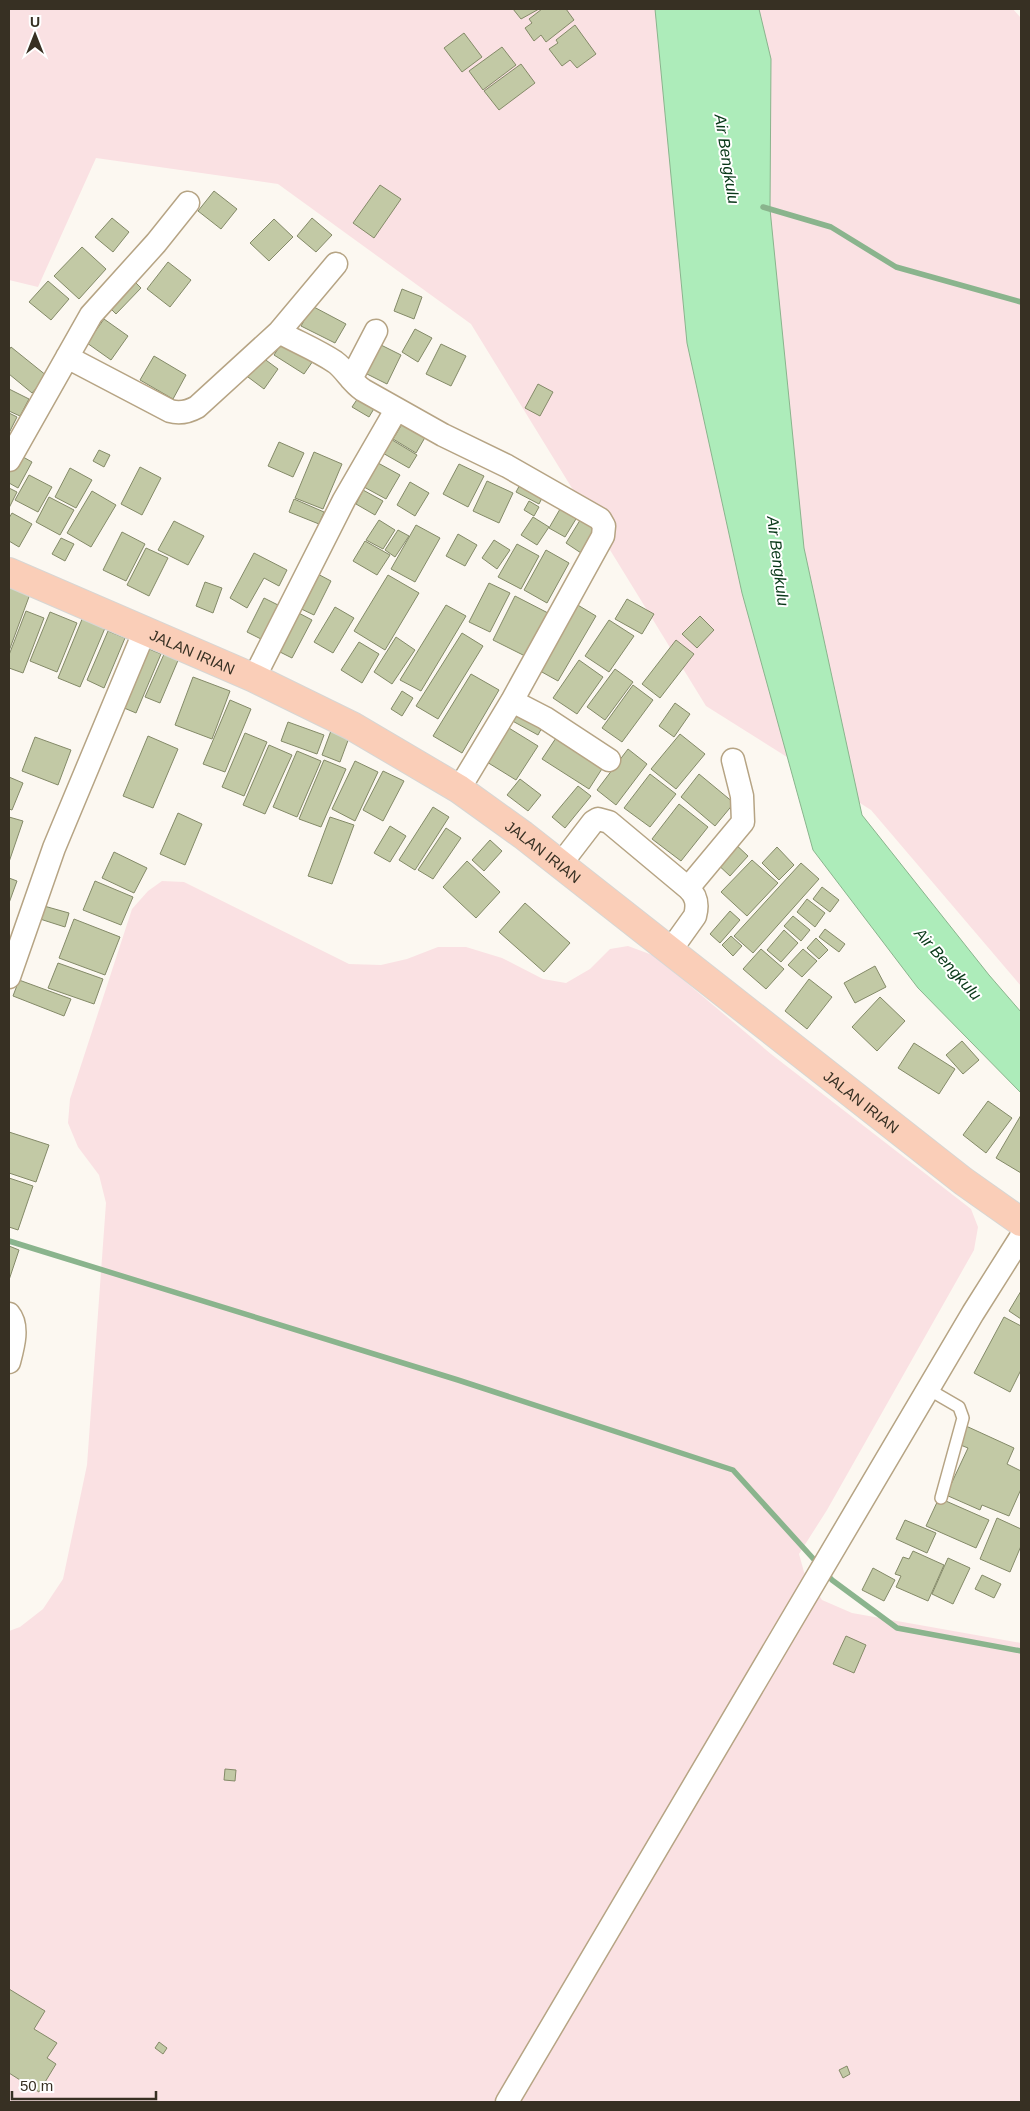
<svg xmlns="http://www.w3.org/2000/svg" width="1030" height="2111" font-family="Helvetica,sans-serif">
	<rect width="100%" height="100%" fill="#fcf8f1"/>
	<path fill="#fae1e3" d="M 9,9 L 1013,9 L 1021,18 L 1021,986 L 871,810 L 706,706 L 471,324 L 278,184 L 96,158 L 38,287 L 9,280 Z
		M 162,881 L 184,882 L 349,964 L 381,965 L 407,959 L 438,947 L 466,947 L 502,958 L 543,979 L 566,983 L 590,969 L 610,949 L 628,946 L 655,956 L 771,1054 L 971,1209 L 978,1227 L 974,1250 L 827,1510 L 799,1554 L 804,1572 L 822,1600 L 852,1613 L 1021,1643 L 1021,2102 L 9,2102 L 9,1631 L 20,1627 L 43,1609 L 63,1579 L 87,1465 L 106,1203 L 99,1175 L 78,1147 L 68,1123 L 70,1099 L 132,909 L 148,891 Z"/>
	<path fill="#adecba" stroke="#8ab48d" d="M 655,9 L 759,9 L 771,59 L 770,209 L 804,548 L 862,815 L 989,975 L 1021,1012 L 1021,1093 L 918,988 L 813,850 L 742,593 L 687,343 Z"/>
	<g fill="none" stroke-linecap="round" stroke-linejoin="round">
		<path stroke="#8ab48d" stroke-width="5.5" d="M 763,207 L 831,227 L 896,267 L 1021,302
			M 9,1241 L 458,1380 L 733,1470 L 819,1565
			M 825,1572 L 832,1580 L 897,1628 L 1021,1651"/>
	</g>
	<path fill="#c2c9a5" stroke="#848a68" d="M 513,9 L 539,9 L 521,19 Z
		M 542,9 L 566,9 L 574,20 L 546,42 L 541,35 L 534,41 L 525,28 L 532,23 L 529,19 Z
		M 575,25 L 596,54 L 577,68 L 570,60 L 562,66 L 549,49 L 558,43 L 556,40 Z
		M 464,33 L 482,57 L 462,72 L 444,48 Z
		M 502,47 L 516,65 L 483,90 L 469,71 Z
		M 521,64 L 535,83 L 499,110 L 484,91 Z
		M 380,185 L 401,199 L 374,238 L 353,223 Z
		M 214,191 L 237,209 L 221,229 L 198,211 Z
		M 112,218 L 129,232 L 113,252 L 95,237 Z
		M 312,218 L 332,235 L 316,252 L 297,236 Z
		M 274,219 L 293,237 L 269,261 L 250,243 Z
		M 82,247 L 106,269 L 79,299 L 54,276 Z
		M 168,262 L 191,280 L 170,307 L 147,289 Z
		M 130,277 L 141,288 L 116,314 L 105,303 Z
		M 48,281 L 69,299 L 51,320 L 29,302 Z
		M 402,289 L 422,297 L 414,319 L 394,311 Z
		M 312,306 L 346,324 L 335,343 L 301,326 Z
		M 104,319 L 128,336 L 111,360 L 87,343 Z
		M 415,329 L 432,338 L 418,362 L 402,352 Z
		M 285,338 L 315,358 L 304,374 L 274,355 Z
		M 379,344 L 401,355 L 387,384 L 365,373 Z
		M 441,344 L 466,356 L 451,386 L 426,374 Z
		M 11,347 L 47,376 L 32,393 L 9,374 L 9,350 Z
		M 259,355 L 278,369 L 264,389 L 244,374 Z
		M 154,356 L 186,375 L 173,399 L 140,380 Z
		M 538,384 L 553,392 L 540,416 L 525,408 Z
		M 9,389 L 29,399 L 20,416 L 9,411 Z
		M 362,392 L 378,402 L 369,417 L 352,407 Z
		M 9,413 L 17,417 L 9,433 Z
		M 404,421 L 427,434 L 416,453 L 393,439 Z
		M 389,438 L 417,455 L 409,468 L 381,452 Z
		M 279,442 L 304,453 L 293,477 L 268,466 Z
		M 99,450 L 110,455 L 104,467 L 93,461 Z
		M 314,452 L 342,464 L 323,509 L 295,498 Z
		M 16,453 L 32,462 L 18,488 L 9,483 L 9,465 Z
		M 378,463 L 400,475 L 386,499 L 364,487 Z
		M 459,464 L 484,476 L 468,507 L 443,494 Z
		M 140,467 L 161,478 L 142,515 L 121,504 Z
		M 70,468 L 92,480 L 76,508 L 55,497 Z
		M 29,475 L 52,487 L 38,512 L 15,500 Z
		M 523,479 L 546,490 L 539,504 L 516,492 Z
		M 487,481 L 513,493 L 499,523 L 473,511 Z
		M 410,482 L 429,493 L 415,516 L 397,505 Z
		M 9,488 L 17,492 L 9,508 Z
		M 363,490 L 383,501 L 375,515 L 356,504 Z
		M 92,491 L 116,505 L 91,547 L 67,533 Z
		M 49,497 L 74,510 L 60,535 L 36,522 Z
		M 294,499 L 324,512 L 319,524 L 289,512 Z
		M 529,501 L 539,507 L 534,516 L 524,510 Z
		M 563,504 L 579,514 L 565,537 L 549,528 Z
		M 12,513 L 32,524 L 19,547 L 9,541 L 9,518 Z
		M 533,517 L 549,527 L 537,545 L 521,535 Z
		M 582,517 L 600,528 L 584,555 L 566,543 Z
		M 379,520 L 395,530 L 383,549 L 366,540 Z
		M 174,521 L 204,536 L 188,565 L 158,550 Z
		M 416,525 L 440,538 L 415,582 L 391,569 Z
		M 398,530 L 409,536 L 395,557 L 385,550 Z
		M 122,532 L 145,544 L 126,581 L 103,570 Z
		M 458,534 L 477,545 L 465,566 L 446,556 Z
		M 61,538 L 74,544 L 65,561 L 52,554 Z
		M 494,540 L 510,550 L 497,569 L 482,558 Z
		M 365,541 L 390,555 L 377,575 L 353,561 Z
		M 517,544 L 539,556 L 521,589 L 498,577 Z
		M 146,548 L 168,558 L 149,596 L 127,585 Z
		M 546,550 L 569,563 L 547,603 L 524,590 Z
		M 254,553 L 287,570 L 279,586 L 264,578 L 247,608 L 230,598 Z
		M 312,571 L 331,581 L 314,615 L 295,606 Z
		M 388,575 L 419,593 L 385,650 L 354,631 Z
		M 205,582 L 222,588 L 213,613 L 196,606 Z
		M 489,583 L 510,593 L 490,632 L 469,622 Z
		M 9,586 L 30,594 L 9,651 Z
		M 515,596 L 548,613 L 525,656 L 493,640 Z
		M 264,598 L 282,607 L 265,641 L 247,632 Z
		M 627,599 L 654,614 L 642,634 L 615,619 Z
		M 571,601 L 596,616 L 558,681 L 533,667 Z
		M 446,605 L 466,616 L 421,691 L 400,680 Z
		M 335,607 L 354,618 L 333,653 L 314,642 Z
		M 293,610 L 312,620 L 292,658 L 272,648 Z
		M 26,611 L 44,618 L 23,673 L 9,668 L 9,655 Z
		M 50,612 L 77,623 L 57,672 L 30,661 Z
		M 85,612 L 108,621 L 80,687 L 58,678 Z
		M 700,616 L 714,630 L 697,648 L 682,634 Z
		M 609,620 L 634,636 L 609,672 L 585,656 Z
		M 108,631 L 125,638 L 104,688 L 87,680 Z
		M 462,633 L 483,646 L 438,719 L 416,706 Z
		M 396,637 L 415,650 L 392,684 L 374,672 Z
		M 676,640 L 694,654 L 660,698 L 642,684 Z
		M 359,642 L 379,654 L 362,683 L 341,670 Z
		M 142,646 L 161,654 L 136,713 L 117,705 Z
		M 165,652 L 179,658 L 160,703 L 145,697 Z
		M 579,660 L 603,677 L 577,714 L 553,698 Z
		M 615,669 L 633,682 L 605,720 L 587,707 Z
		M 471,674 L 499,690 L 462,753 L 433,736 Z
		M 193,677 L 230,691 L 212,739 L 175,725 Z
		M 633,685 L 653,700 L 622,742 L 602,728 Z
		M 402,691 L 413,698 L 402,716 L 391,709 Z
		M 230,700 L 251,709 L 225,772 L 203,764 Z
		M 675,703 L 690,714 L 674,737 L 659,726 Z
		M 515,705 L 545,722 L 538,735 L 507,718 Z
		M 288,722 L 324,735 L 317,754 L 281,741 Z
		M 504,725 L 538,746 L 516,780 L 482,759 Z
		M 332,728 L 350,735 L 340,762 L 322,755 Z
		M 560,732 L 607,761 L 589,789 L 542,759 Z
		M 245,733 L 267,742 L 244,796 L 222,787 Z
		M 680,734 L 705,754 L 676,789 L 651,769 Z
		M 148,736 L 178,749 L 153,808 L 123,796 Z
		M 35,737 L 71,750 L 58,785 L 22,771 Z
		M 269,745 L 292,755 L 265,814 L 243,805 Z
		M 628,749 L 647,764 L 616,805 L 597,790 Z
		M 297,751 L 321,761 L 297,817 L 273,807 Z
		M 324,760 L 346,769 L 321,827 L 299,819 Z
		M 355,761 L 378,772 L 355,821 L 332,809 Z
		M 383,771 L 404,781 L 383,821 L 363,810 Z
		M 650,774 L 676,794 L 650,827 L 624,808 Z
		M 699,774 L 734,803 L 715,826 L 681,797 Z
		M 9,777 L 23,783 L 12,810 L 9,809 Z
		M 520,779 L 541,795 L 528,811 L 507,795 Z
		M 578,786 L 591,796 L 565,828 L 552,817 Z
		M 679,804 L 708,827 L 681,861 L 652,839 Z
		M 433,807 L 449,817 L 415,870 L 399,860 Z
		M 178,813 L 202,824 L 185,865 L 160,854 Z
		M 9,817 L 23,821 L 9,862 Z
		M 330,817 L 354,825 L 332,884 L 308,876 Z
		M 390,826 L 406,836 L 390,862 L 374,853 Z
		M 446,828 L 461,838 L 433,879 L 418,870 Z
		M 490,840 L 502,851 L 484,871 L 472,860 Z
		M 732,841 L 748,856 L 730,876 L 714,861 Z
		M 777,847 L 794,865 L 779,880 L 762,863 Z
		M 114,852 L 147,868 L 134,893 L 102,878 Z
		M 752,860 L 778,883 L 747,916 L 721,892 Z
		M 467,861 L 500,892 L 476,918 L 443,887 Z
		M 801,863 L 819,879 L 753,953 L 734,936 Z
		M 9,878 L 17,881 L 9,903 Z
		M 95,881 L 133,897 L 121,925 L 83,910 Z
		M 822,887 L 839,900 L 830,912 L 813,899 Z
		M 807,899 L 825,913 L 815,927 L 797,912 Z
		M 525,903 L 570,943 L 544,972 L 499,932 Z
		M 44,906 L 69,913 L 65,927 L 40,919 Z
		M 730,911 L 740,920 L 720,943 L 710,934 Z
		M 793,916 L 810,930 L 801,941 L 784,926 Z
		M 74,919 L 120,937 L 105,975 L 59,958 Z
		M 825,929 L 845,944 L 839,952 L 819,937 Z
		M 784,930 L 798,943 L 781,962 L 767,950 Z
		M 731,936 L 742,946 L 733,956 L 722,945 Z
		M 816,938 L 828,950 L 819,959 L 807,948 Z
		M 761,949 L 784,969 L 766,989 L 743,969 Z
		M 803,949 L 817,961 L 802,977 L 788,965 Z
		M 58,963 L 103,979 L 94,1004 L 48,988 Z
		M 875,966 L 886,987 L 855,1003 L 844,983 Z
		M 809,979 L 832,997 L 807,1029 L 785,1011 Z
		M 19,980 L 71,999 L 64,1016 L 13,996 Z
		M 880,997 L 905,1021 L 877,1051 L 852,1027 Z
		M 962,1041 L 979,1060 L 963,1074 L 946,1055 Z
		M 914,1043 L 955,1069 L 939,1094 L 898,1068 Z
		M 988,1101 L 1012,1118 L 986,1153 L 963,1135 Z
		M 1021,1115 L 1021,1173 L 996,1158 Z
		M 9,1132 L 49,1145 L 36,1182 L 9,1173 Z
		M 9,1178 L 33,1186 L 18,1230 L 9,1227 Z
		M 9,1246 L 19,1250 L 9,1280 Z
		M 1021,1291 L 1021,1319 L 1009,1311 Z
		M 1004,1317 L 1021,1326 L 1021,1370 L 1010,1392 L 974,1373 Z
		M 966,1426 L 1014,1448 L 1007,1464 L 1021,1471 L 1021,1489 L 1009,1516 L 982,1505 L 980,1510 L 946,1495 L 968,1448 L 958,1444 Z
		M 939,1498 L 989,1520 L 976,1548 L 926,1526 Z
		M 997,1518 L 1021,1529 L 1021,1546 L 1010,1572 L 980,1559 Z
		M 905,1520 L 936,1533 L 927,1553 L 896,1539 Z
		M 913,1551 L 944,1565 L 928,1601 L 896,1587 L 901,1576 L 895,1574 L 903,1557 L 909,1559 Z
		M 948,1558 L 970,1568 L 953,1604 L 932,1594 Z
		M 873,1568 L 895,1580 L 884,1601 L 862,1590 Z
		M 982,1575 L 1001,1584 L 994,1598 L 975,1589 Z
		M 846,1636 L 866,1645 L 854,1673 L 833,1664 Z
		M 225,1769 L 236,1770 L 235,1781 L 224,1780 Z
		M 9,1989 L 45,2011 L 34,2029 L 57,2043 L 47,2058 L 56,2064 L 39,2092 L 9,2073 Z
		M 159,2042 L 167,2048 L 163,2054 L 155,2048 Z
		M 847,2066 L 850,2074 L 843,2078 L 839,2070 Z"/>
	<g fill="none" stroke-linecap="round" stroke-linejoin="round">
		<defs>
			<path id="lane" d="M 928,1389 L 959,1407 L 963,1418 L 941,1498"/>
			<path id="street" d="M 279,332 C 297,342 317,350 335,362 C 346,370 351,382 363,390 L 443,435 L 507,466 L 600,519 L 604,526 L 603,536 L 512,701 L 459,789
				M 67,357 L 170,411 C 180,414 188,412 197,407 L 279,332 L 336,264
				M 351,379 L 376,331
				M 9,460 L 91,315 L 156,243 L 188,203
				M 254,678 L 344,500 L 396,410
				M 512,701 L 545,718 L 609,760
				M 560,865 L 593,822 L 598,819 L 609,822 L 688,888 C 697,896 698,905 695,916 L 670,951
				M 688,888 L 743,822 L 742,796 L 733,760
				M 9,977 L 54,848 L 145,630
				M 9,1314 C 19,1326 13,1347 9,1362
				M 507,2102 L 973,1313 L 1021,1237"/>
			<g id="primary">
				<path id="s1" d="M 9,572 L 254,678 L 352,726 L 459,789 L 523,835 L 963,1181 L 1021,1222"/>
			</g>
		</defs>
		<use href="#lane" stroke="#b6a484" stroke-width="14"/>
		<use href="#street" stroke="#b6a484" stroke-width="25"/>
		<use href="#primary" stroke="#d7d6d3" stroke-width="30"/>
		<use href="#lane" stroke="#fff" stroke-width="11"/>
		<use href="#street" stroke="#fff" stroke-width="22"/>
		<use href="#primary" stroke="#faceb8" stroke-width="28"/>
	</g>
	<g text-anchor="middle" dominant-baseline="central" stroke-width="4" stroke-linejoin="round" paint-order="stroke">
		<g font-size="15" fill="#373023" stroke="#fff">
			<text stroke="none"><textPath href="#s1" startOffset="200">JALAN IRIAN</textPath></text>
			<text stroke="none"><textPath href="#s1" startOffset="605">JALAN IRIAN</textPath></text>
			<text stroke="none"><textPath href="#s1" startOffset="1010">JALAN IRIAN</textPath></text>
		</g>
		<g font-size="16" font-style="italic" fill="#083818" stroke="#fff">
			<text transform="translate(727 159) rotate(81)">Air Bengkulu</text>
			<text transform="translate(778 561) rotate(83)">Air Bengkulu</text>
			<text transform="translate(948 964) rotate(48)">Air Bengkulu</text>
		</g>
	</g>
	<rect width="1030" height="2111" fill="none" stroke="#373023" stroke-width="20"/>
	<g transform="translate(35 35)" stroke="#ffffff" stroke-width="4" paint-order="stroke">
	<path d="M0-4L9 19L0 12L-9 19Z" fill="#373023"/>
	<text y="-8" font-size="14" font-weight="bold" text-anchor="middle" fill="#373023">U</text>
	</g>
	<path d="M12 2091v8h144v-8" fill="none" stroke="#373023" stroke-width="2.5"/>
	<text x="20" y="2091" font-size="15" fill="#373023" stroke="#ffffff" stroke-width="4" paint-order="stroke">50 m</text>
</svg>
